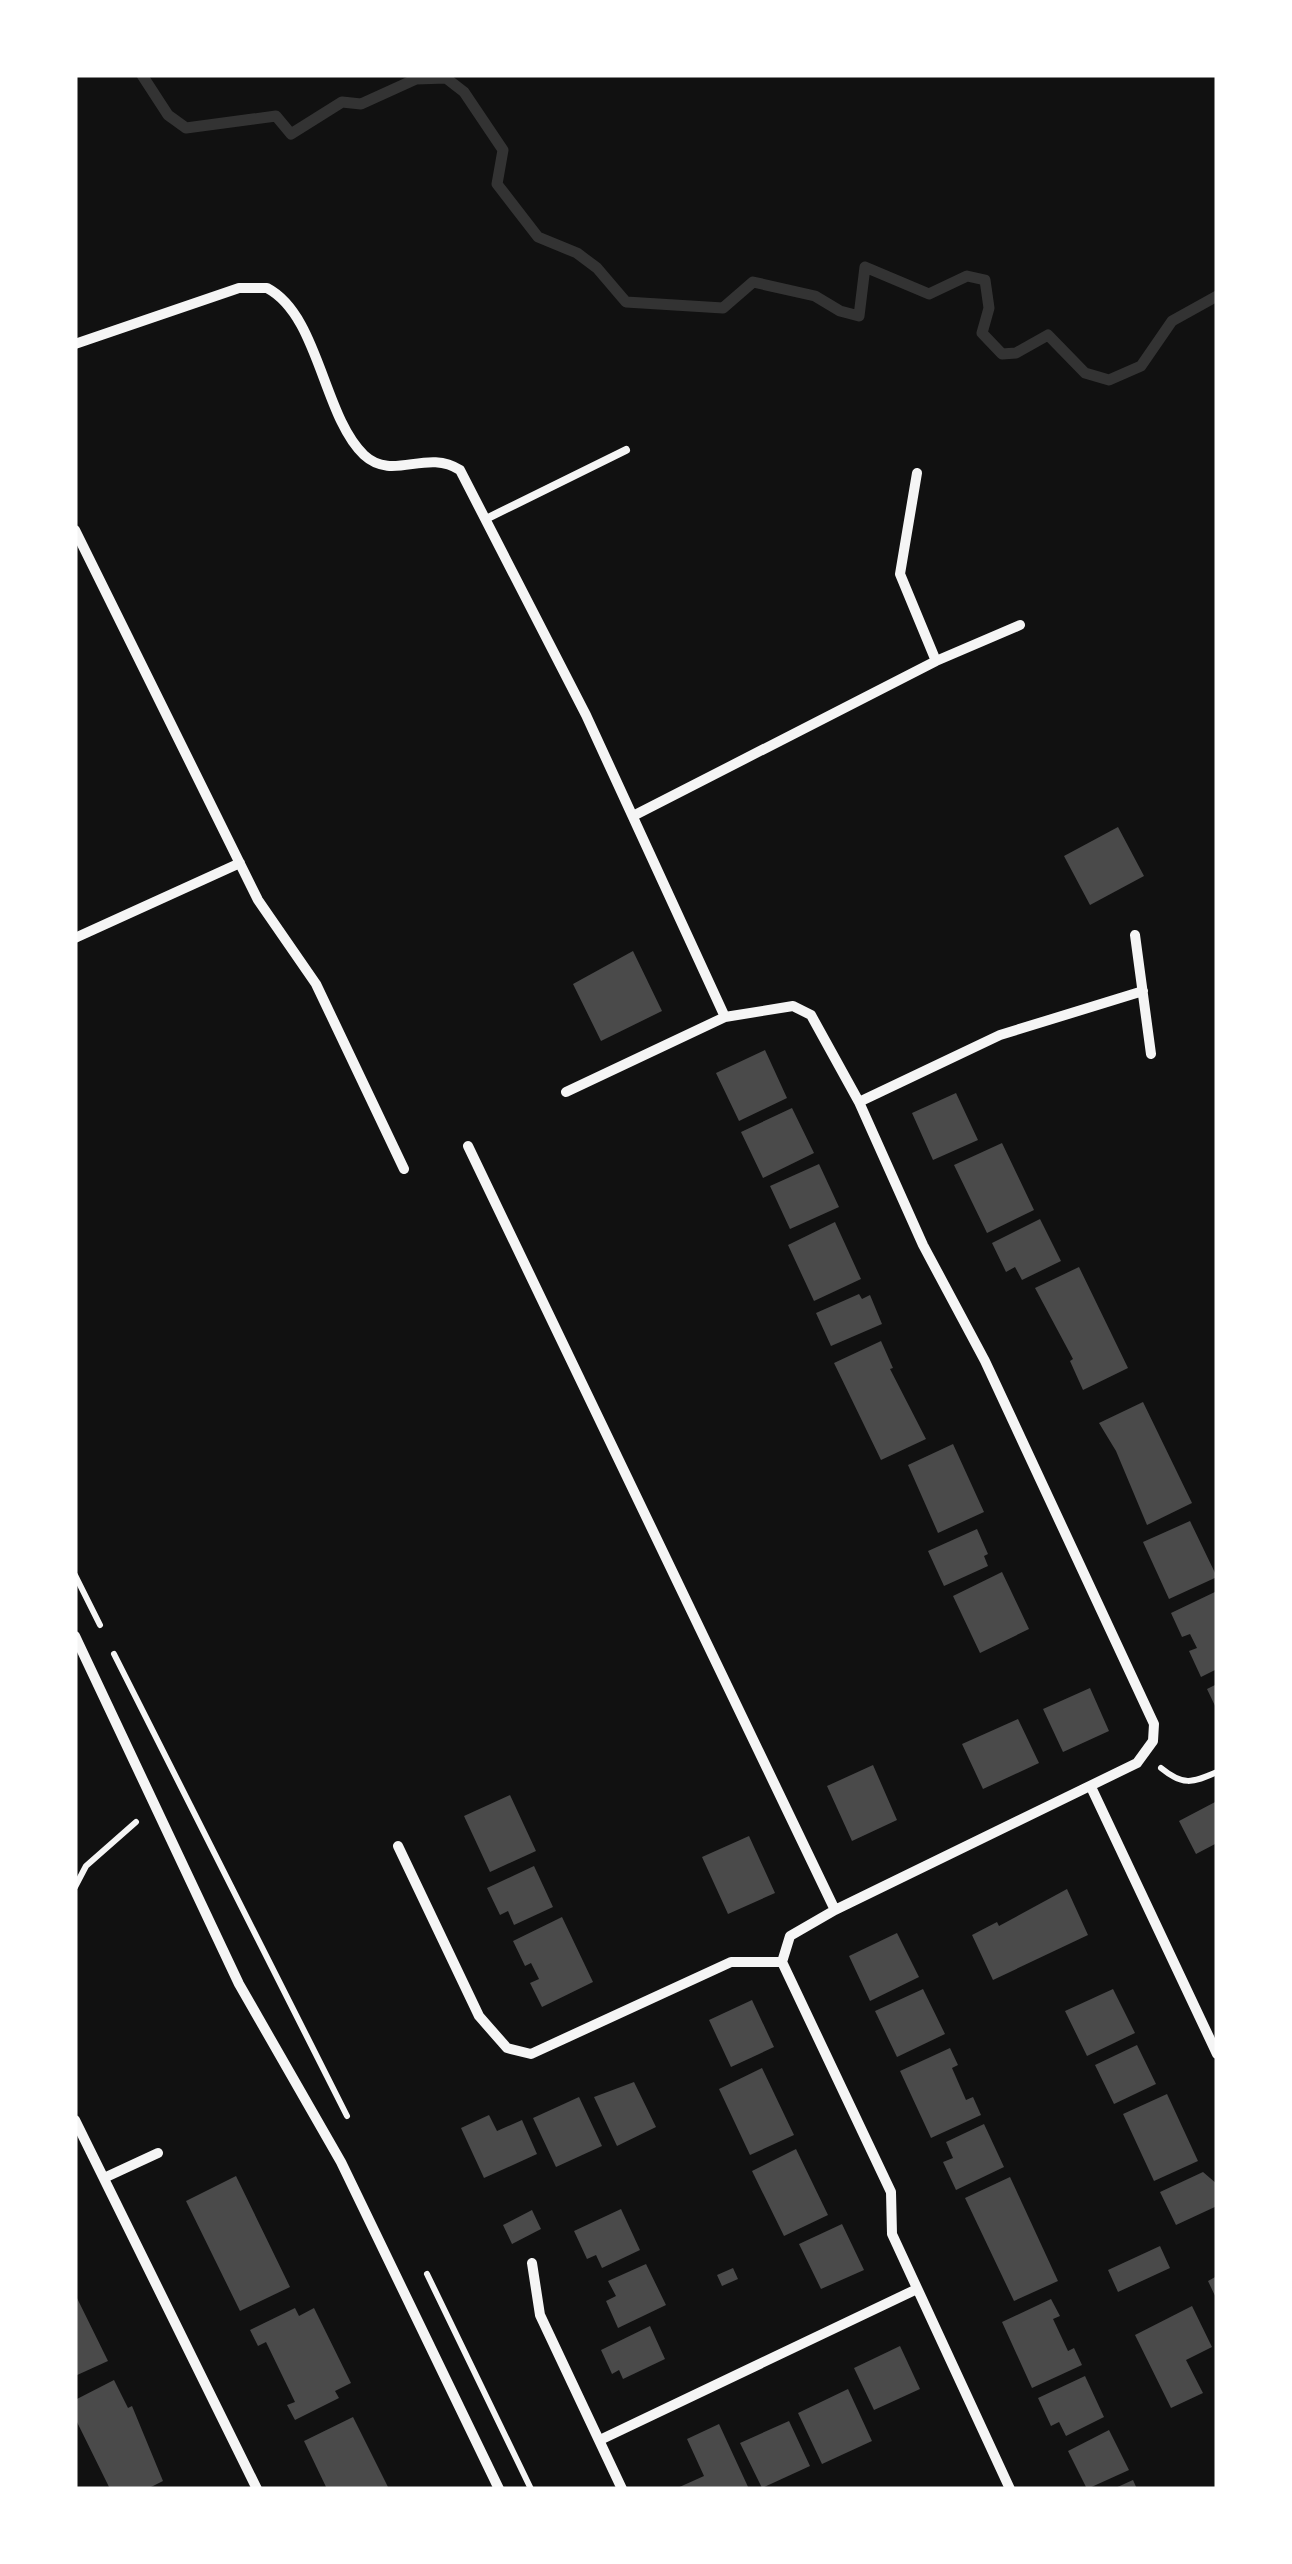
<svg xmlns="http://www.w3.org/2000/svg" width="1292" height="2564" font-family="Raleway,sans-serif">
	<rect width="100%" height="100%" fill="#111"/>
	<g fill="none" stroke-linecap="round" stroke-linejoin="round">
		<path stroke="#333" stroke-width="11" d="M 142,75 L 168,115 L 186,128 L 276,116 L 291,134 L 342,102 L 361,104 L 416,79 L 446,78 L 464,92 L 503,150 L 497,184 L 538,237 L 577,253 L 597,268 L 626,302 L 723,308 L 753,282 L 815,296 L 840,311 L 859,316 L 865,267 L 929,294 L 967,276 L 985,280 L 989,308 L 982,333 L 1002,354 L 1016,353 L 1048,335 L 1085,373 L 1109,380 L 1141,366 L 1172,321 L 1217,296"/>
	</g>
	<path fill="#4a4a4a" d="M 1118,827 L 1144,876 L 1090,905 L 1064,856 Z
		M 633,951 L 662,1011 L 601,1041 L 573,984 Z
		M 765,1050 L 787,1098 L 739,1121 L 716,1073 Z
		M 956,1093 L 978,1140 L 933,1160 L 912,1113 Z
		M 792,1108 L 814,1153 L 763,1178 L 741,1132 Z
		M 1002,1143 L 1034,1210 L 987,1233 L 954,1165 Z
		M 819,1164 L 839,1207 L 790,1229 L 770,1186 Z
		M 1040,1219 L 1061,1261 L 1022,1280 L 1015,1267 L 1006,1272 L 992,1243 Z
		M 835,1222 L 861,1279 L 814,1301 L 788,1245 Z
		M 1079,1267 L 1128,1368 L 1083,1390 L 1070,1361 L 1073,1359 L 1035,1288 Z
		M 859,1294 L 862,1299 L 870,1295 L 882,1324 L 831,1346 L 816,1313 Z
		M 881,1341 L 893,1368 L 890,1369 L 926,1439 L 881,1460 L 834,1363 Z
		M 1143,1402 L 1192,1503 L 1147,1525 L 1116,1451 L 1099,1423 Z
		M 953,1444 L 984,1512 L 938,1533 L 908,1465 Z
		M 1190,1521 L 1217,1577 L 1169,1599 L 1143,1542 Z
		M 977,1529 L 988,1554 L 984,1556 L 988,1566 L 944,1586 L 928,1551 Z
		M 1002,1572 L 1029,1629 L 980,1653 L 953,1596 Z
		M 1217,1591 L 1217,1669 L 1201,1677 L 1189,1651 L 1197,1648 L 1190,1634 L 1182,1637 L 1171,1613 Z
		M 1217,1684 L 1217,1710 L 1207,1689 Z
		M 1090,1688 L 1109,1731 L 1063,1752 L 1043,1709 Z
		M 1018,1719 L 1039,1763 L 983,1789 L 962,1744 Z
		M 873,1765 L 897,1820 L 852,1841 L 827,1786 Z
		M 510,1795 L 536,1851 L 490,1872 L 464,1816 Z
		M 1217,1801 L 1217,1843 L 1196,1854 L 1179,1821 Z
		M 749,1836 L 775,1893 L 728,1914 L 702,1857 Z
		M 534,1866 L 553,1907 L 514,1925 L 508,1911 L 500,1915 L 487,1888 Z
		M 1067,1889 L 1088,1935 L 993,1980 L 972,1935 L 997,1922 L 999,1926 Z
		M 562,1917 L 593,1982 L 542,2007 L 530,1983 L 539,1979 L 531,1963 L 525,1966 L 513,1941 Z
		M 897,1933 L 919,1977 L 870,2001 L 849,1956 Z
		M 923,1989 L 945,2034 L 897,2057 L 875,2011 Z
		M 1113,1989 L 1135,2033 L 1087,2056 L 1065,2011 Z
		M 752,2000 L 774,2047 L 731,2067 L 709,2020 Z
		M 1137,2045 L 1156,2084 L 1114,2104 L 1095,2065 Z
		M 950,2048 L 958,2065 L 952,2068 L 966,2100 L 973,2097 L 981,2115 L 931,2138 L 900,2071 Z
		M 762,2068 L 794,2135 L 750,2155 L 719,2089 Z
		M 634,2082 L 656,2127 L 617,2146 L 594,2097 Z
		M 1167,2094 L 1198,2161 L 1154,2181 L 1123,2114 Z
		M 579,2097 L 602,2146 L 556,2167 L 533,2118 Z
		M 489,2115 L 497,2131 L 522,2120 L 537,2154 L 484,2178 L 461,2128 Z
		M 984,2124 L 1004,2167 L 956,2190 L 943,2162 L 953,2158 L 946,2142 Z
		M 796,2149 L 828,2215 L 784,2236 L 752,2171 Z
		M 1203,2172 L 1217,2184 L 1217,2206 L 1176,2225 L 1160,2192 Z
		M 236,2176 L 290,2287 L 240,2311 L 186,2201 Z
		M 1010,2177 L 1058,2281 L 1014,2301 L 965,2198 Z
		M 621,2209 L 640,2250 L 602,2268 L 596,2255 L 587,2259 L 574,2231 Z
		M 532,2210 L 541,2229 L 512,2244 L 503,2225 Z
		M 842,2224 L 864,2270 L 821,2289 L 799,2244 Z
		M 1160,2246 L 1170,2268 L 1118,2292 L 1108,2270 Z
		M 646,2264 L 666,2305 L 618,2328 L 606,2301 L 616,2296 L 608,2281 Z
		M 733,2268 L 738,2279 L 722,2286 L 717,2275 Z
		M 1217,2276 L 1217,2300 L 1208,2281 Z
		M 75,2294 L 108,2361 L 75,2376 Z
		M 1051,2299 L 1060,2316 L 1053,2319 L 1068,2351 L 1074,2348 L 1082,2365 L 1032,2388 L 1002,2322 Z
		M 1192,2306 L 1212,2347 L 1186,2360 L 1203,2393 L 1171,2408 L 1135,2335 Z
		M 295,2308 L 299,2316 L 314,2308 L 351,2383 L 335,2391 L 339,2398 L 295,2420 L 287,2405 L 295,2402 L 280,2371 L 266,2342 L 258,2346 L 250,2330 Z
		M 650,2326 L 665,2359 L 623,2379 L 619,2370 L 612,2374 L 601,2350 Z
		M 900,2346 L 920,2389 L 874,2410 L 854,2368 Z
		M 1085,2376 L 1104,2417 L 1066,2436 L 1059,2422 L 1051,2426 L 1038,2398 Z
		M 114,2380 L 128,2408 L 132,2406 L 163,2481 L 147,2489 L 110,2489 L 75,2418 L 75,2400 Z
		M 848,2389 L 872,2441 L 822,2464 L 798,2413 Z
		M 353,2417 L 389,2489 L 327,2489 L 304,2441 Z
		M 789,2421 L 810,2466 L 762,2488 L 740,2443 Z
		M 719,2424 L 749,2489 L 675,2489 L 704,2476 L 687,2439 Z
		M 1109,2430 L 1129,2470 L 1087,2489 L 1068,2451 Z
		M 1133,2480 L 1137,2489 L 1113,2489 Z"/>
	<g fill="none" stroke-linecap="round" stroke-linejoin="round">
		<path stroke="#f5f5f5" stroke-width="6" d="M 75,1575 L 100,1625
			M 114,1654 L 347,2116
			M 1161,1768 C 1183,1786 1192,1783 1217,1772
			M 75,1887 L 86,1866 L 136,1822
			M 427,2274 L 531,2489"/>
		<path stroke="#f5f5f5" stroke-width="8" d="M 488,518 L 626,450"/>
		<path stroke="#f5f5f5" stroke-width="10" d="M 75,344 L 239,288 L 267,288 C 319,315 323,416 364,455 C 393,482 426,448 460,470 L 586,715 L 725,1017
			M 917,473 L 900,574 L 936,661
			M 75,530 L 258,900 L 316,984 L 404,1169
			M 633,816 L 936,661 L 1020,625
			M 1135,935 L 1151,1054
			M 75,938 L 240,863
			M 566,1092 L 725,1017 L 793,1006 L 811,1015 L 859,1102 L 923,1245 L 985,1361 L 1154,1724 L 1153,1741 L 1137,1763 L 835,1910 L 790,1936 L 782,1962 L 891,2192 L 892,2234 L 1010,2489
			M 859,1102 L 1000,1035 L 1143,991
			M 468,1146 L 835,1910
			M 75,1636 L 239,1984 L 341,2162 L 499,2489
			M 1091,1787 L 1217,2054
			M 398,1846 L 479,2016 L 507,2048 L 531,2054 L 731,1962 L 782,1962
			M 75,2120 L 257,2489
			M 104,2178 L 158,2153
			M 532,2263 L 540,2315 L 622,2489
			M 602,2439 L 917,2289"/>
	</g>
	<rect width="1292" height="2564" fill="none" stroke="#ffffff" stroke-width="155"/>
</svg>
